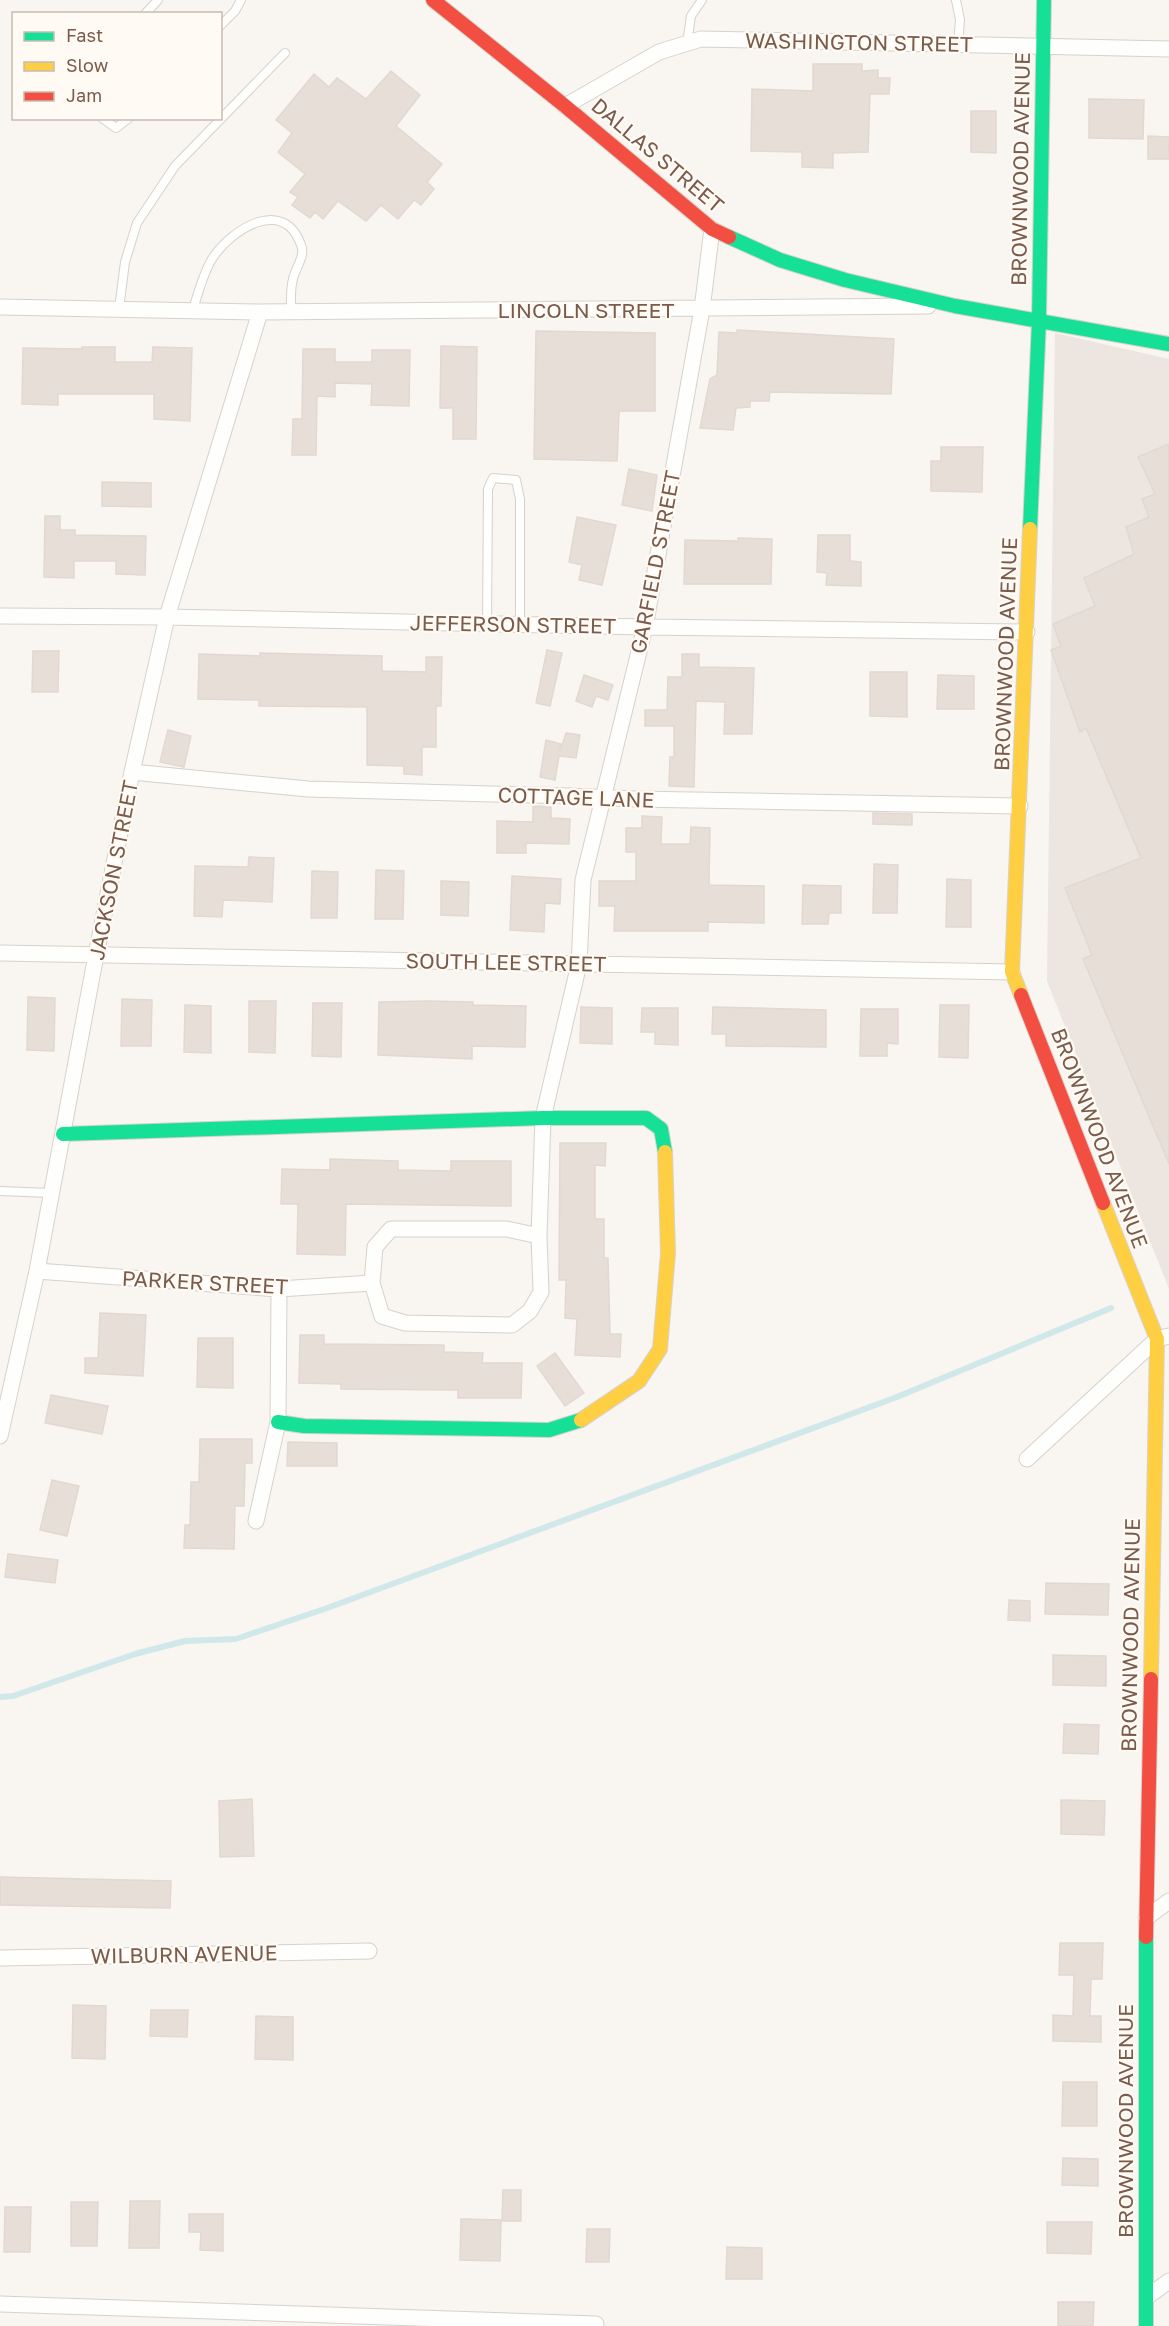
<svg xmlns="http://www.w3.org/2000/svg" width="1169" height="2326" font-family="'Golos Text',sans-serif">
	<rect width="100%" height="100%" fill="#f9f5f0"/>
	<path fill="#ede5e0" d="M 1055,333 L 1169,359 L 1169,1289 L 1047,981 Z"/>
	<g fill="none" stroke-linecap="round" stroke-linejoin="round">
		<path stroke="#d0e8ea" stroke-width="6" d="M 0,1697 L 13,1696 L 135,1654 L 185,1641 L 236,1639 L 330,1607 L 897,1397 L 1111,1308"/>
	</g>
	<path fill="#e6ded7" stroke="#e2d8d2" stroke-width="1.5" d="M 813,64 L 862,64 L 862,71 L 878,70 L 878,78 L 890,78 L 889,94 L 870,94 L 868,152 L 833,153 L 833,168 L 802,167 L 802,152 L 751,151 L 752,89 L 813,91 Z
		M 391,71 L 420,95 L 396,126 L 442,164 L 427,182 L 434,189 L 421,205 L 414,200 L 398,219 L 381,205 L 366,221 L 338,201 L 323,219 L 315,212 L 310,218 L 292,205 L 298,197 L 290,192 L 305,174 L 278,152 L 292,133 L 276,120 L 314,74 L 329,87 L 337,78 L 366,99 Z
		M 1089,99 L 1144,100 L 1143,139 L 1089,138 Z
		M 971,111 L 996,111 L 996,153 L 971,152 Z
		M 1148,136 L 1169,137 L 1169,159 L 1148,159 Z
		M 737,330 L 894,339 L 891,394 L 770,392 L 769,401 L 750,401 L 750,407 L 736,408 L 733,430 L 700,428 L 710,379 L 717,375 L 719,332 L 737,333 Z
		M 536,331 L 655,333 L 655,411 L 619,411 L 617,461 L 534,459 Z
		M 441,346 L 477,347 L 476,439 L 453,439 L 453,408 L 440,408 Z
		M 82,347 L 115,347 L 115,362 L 152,362 L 153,347 L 192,348 L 190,421 L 154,419 L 154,394 L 58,394 L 58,405 L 22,404 L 23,348 L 82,349 Z
		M 303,349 L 335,349 L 335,362 L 372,362 L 372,350 L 410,350 L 409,406 L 371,405 L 372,384 L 335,383 L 335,397 L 317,396 L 316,455 L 292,455 L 293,419 L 302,419 Z
		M 1169,444 L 1169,1164 L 1083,959 L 1092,955 L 1065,888 L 1141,858 L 1086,728 L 1080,732 L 1051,650 L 1061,646 L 1053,624 L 1095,606 L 1084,578 L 1134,554 L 1126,527 L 1149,517 L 1142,499 L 1155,494 L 1138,457 Z
		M 941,447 L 983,447 L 982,492 L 931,491 L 931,461 L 941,461 Z
		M 629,469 L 657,475 L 652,511 L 622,505 Z
		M 102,482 L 151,483 L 151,507 L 102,506 Z
		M 45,516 L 60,516 L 60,530 L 75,530 L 75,535 L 146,536 L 145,575 L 116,574 L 116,561 L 74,561 L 74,578 L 44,577 Z
		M 577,517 L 616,525 L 602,585 L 579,580 L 582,565 L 569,562 Z
		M 818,535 L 850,535 L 850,561 L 861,562 L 861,586 L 826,585 L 827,573 L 817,572 Z
		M 738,538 L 772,539 L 771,584 L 684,584 L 685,540 L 738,541 Z
		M 547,650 L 562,653 L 550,706 L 536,703 Z
		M 33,651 L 59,651 L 58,692 L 32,692 Z
		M 260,653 L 382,656 L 382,671 L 426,672 L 426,657 L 442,657 L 441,706 L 436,706 L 436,747 L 422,747 L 422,775 L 404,774 L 404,766 L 367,765 L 367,707 L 259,706 L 259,700 L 198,699 L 199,654 L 260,656 Z
		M 682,654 L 699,654 L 699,667 L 754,668 L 752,734 L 724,734 L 725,702 L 696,701 L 694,787 L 669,786 L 670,757 L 674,757 L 674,726 L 645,726 L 645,710 L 667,710 L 668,677 L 682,677 Z
		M 870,672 L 907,672 L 907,717 L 870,716 Z
		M 584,675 L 613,685 L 608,700 L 596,696 L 592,707 L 576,701 Z
		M 938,675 L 974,676 L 974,709 L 937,709 Z
		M 168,730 L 191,736 L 184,767 L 160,762 Z
		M 566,733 L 580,735 L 576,758 L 559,756 L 555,780 L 540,777 L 546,740 L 561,744 L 560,751 Z
		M 533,806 L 551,807 L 551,818 L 570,819 L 569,844 L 526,843 L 526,853 L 497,853 L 497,821 L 533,822 Z
		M 873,813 L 912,814 L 912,825 L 873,824 Z
		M 642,816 L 662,817 L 661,844 L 690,844 L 691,827 L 710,828 L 709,885 L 764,886 L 764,923 L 708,922 L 708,931 L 614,931 L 615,906 L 599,906 L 599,881 L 636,881 L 636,852 L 626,852 L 626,828 L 642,828 Z
		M 249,857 L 274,858 L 272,902 L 223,900 L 222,917 L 194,916 L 195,866 L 248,867 Z
		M 874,864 L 898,865 L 897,913 L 873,913 Z
		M 376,870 L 404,871 L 403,919 L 375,919 Z
		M 312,871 L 338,872 L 337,918 L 311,918 Z
		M 512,876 L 561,879 L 560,904 L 545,903 L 544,932 L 510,930 Z
		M 947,879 L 971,880 L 971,927 L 946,927 Z
		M 441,881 L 469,882 L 468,916 L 441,915 Z
		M 803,885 L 841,886 L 841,913 L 829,913 L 828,924 L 802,924 Z
		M 28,997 L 55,998 L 54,1051 L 27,1050 Z
		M 122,999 L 152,1000 L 151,1046 L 121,1046 Z
		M 249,1001 L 276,1001 L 275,1053 L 249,1052 Z
		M 428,1001 L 473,1002 L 473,1005 L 526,1006 L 525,1047 L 472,1046 L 472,1059 L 378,1055 L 379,1002 Z
		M 313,1003 L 342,1003 L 341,1057 L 312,1056 Z
		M 185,1005 L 211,1006 L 211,1053 L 184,1052 Z
		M 940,1005 L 969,1005 L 968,1058 L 939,1057 Z
		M 581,1007 L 612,1008 L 612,1044 L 580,1043 Z
		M 713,1007 L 826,1010 L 826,1047 L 726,1046 L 726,1034 L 712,1034 Z
		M 642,1008 L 678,1008 L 678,1045 L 655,1044 L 655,1032 L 641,1032 Z
		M 861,1009 L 898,1009 L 898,1044 L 887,1043 L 887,1056 L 860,1056 Z
		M 560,1143 L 606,1143 L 605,1166 L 595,1165 L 595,1219 L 604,1219 L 604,1258 L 608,1258 L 610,1334 L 621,1334 L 620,1357 L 575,1355 L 577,1319 L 565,1318 L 566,1280 L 559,1280 Z
		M 330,1159 L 398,1161 L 398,1170 L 451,1171 L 451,1161 L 511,1161 L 511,1206 L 346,1204 L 345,1255 L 297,1254 L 298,1204 L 281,1204 L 282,1169 L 330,1170 Z
		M 100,1313 L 146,1315 L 143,1376 L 85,1373 L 85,1358 L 98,1358 Z
		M 300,1335 L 324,1335 L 324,1344 L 444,1345 L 444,1352 L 483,1353 L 482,1363 L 522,1363 L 521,1398 L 458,1398 L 458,1390 L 341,1389 L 341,1384 L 299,1383 Z
		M 198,1338 L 233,1338 L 233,1388 L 197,1387 Z
		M 555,1353 L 584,1393 L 565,1406 L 537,1366 Z
		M 51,1395 L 108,1406 L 102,1434 L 45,1423 Z
		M 200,1439 L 252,1439 L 252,1463 L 245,1463 L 244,1506 L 235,1506 L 234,1549 L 184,1548 L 185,1525 L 190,1525 L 191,1482 L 199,1482 Z
		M 288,1442 L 337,1443 L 337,1466 L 287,1466 Z
		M 52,1480 L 79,1486 L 67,1536 L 40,1530 Z
		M 8,1554 L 58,1560 L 55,1583 L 5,1577 Z
		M 1046,1583 L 1109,1584 L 1108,1615 L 1045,1614 Z
		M 1009,1600 L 1030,1601 L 1030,1621 L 1008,1620 Z
		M 1053,1655 L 1106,1656 L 1106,1686 L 1053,1685 Z
		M 1064,1724 L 1099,1725 L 1098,1754 L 1063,1753 Z
		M 252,1799 L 254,1856 L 220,1857 L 219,1801 Z
		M 1061,1800 L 1105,1801 L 1104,1835 L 1061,1834 Z
		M 0,1877 L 171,1881 L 170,1908 L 0,1905 Z
		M 1060,1943 L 1103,1943 L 1102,1979 L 1091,1979 L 1090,2016 L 1101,2016 L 1101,2042 L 1053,2041 L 1053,2015 L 1073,2016 L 1074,1975 L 1059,1975 Z
		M 73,2005 L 106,2006 L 105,2059 L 72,2058 Z
		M 151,2010 L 188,2010 L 187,2037 L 150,2036 Z
		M 256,2016 L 293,2017 L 293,2060 L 255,2059 Z
		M 1063,2082 L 1097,2082 L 1097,2126 L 1062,2126 Z
		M 1063,2158 L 1098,2159 L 1098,2186 L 1062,2185 Z
		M 503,2190 L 521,2190 L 521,2221 L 502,2221 Z
		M 130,2201 L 160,2201 L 159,2248 L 129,2248 Z
		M 71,2202 L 98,2202 L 97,2246 L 71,2246 Z
		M 5,2207 L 31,2207 L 30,2252 L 4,2252 Z
		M 189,2214 L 223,2214 L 223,2251 L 200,2250 L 201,2232 L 189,2232 Z
		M 461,2219 L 501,2220 L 500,2261 L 460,2260 Z
		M 1047,2222 L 1092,2222 L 1091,2254 L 1047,2253 Z
		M 587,2229 L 610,2229 L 609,2262 L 586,2262 Z
		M 727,2247 L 762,2248 L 762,2279 L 726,2279 Z
		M 1058,2302 L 1094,2302 L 1093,2326 L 1058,2326 Z"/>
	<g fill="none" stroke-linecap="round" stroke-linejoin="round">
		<defs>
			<path id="lane" d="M 956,0 L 960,20 L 958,44
				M 145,14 L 158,0
				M 220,26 L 235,11 L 241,0
				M 687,43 L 691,16 L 702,0
				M 102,118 L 116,128 L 129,118
				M 119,309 L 125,262 L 137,223 L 175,166 L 285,53
				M 193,310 C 198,293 203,274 212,259 C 231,229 284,196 301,245 C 306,256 295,268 293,279 C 290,290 291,301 291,312
				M 487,624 L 488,489 L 493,478 L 516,480 L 520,499 L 520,625
				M 0,1191 L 51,1193"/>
			<path id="street" d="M 565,106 L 659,52 L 701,39 L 1169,49
				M 0,307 L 260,312 L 928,306
				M 0,616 L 167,617 L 645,627 L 1027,632
				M 132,772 L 308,789 L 570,796 L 635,799 L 1020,806
				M 0,953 L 1012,972
				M 539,1236 L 543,1118 L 579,964 L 583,880 L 645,627 L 702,309 L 712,229
				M 37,1271 L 279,1289 L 372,1283 L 382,1316 L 405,1323 L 512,1325 L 530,1311 L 541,1292 L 539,1236 L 507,1229 L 391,1229 L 375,1247 L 372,1283
				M 0,1436 L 37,1271 L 96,955 L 132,772 L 167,617 L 260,312
				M 1027,1459 L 1157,1339 L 1169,1336
				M 256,1521 L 278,1422 L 279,1289
				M 1146,1918 L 1169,1901
				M 0,1958 L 369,1951
				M 1147,2297 L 1169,2281
				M 0,2304 L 596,2324"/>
			<path id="fast" d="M 729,237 L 780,260 L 845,280 L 955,306 L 1169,344
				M 1030,529 L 1039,320 L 1044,0
				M 63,1134 L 543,1118 L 646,1118 L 661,1129 L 665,1152
				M 278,1422 L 304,1426 L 549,1430 L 581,1420
				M 1146,1937 L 1146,2326"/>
			<path id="slow" d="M 1021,995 L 1012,972 L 1030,529
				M 1103,1203 L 1157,1339 L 1151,1679
				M 581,1420 L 639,1381 L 660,1349 L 668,1253 L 665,1152"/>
			<path id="jam" d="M 433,0 L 565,106 L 712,229 L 729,237
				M 1021,995 L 1103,1203
				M 1146,1937 L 1151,1679"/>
		</defs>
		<use href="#lane" stroke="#d7d1cb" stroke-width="10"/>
		<use href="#street" stroke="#d7d1cb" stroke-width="17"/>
		<use href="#fast" stroke="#d9d2cb" stroke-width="16"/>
		<use href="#slow" stroke="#d9d2cb" stroke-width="16"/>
		<use href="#jam" stroke="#d9d2cb" stroke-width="16"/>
		<use href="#lane" stroke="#fefefd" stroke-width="8"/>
		<use href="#street" stroke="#fefefd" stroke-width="15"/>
		<use href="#fast" stroke="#16e098" stroke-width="14"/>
		<use href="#slow" stroke="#ffcf43" stroke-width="14"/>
		<use href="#jam" stroke="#f24e42" stroke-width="14"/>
	</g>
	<g text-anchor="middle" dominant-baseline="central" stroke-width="4.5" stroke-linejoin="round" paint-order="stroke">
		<g font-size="21" fill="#7a5c4d" stroke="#fffaf3">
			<text transform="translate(859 42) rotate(1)">WASHINGTON STREET</text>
			<text transform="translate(658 155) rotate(40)">DALLAS STREET</text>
			<text transform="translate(1020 169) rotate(-89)">BROWNWOOD AVENUE</text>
			<text x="586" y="310">LINCOLN STREET</text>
			<text transform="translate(655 562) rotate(-79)">GARFIELD STREET</text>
			<text transform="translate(513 624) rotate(1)">JEFFERSON STREET</text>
			<text transform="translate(1005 654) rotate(-88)">BROWNWOOD AVENUE</text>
			<text transform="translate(576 797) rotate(2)">COTTAGE LANE</text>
			<text transform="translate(113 870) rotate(-79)">JACKSON STREET</text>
			<text transform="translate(506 962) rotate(1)">SOUTH LEE STREET</text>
			<text transform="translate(1100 1138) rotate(69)">BROWNWOOD AVENUE</text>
			<text transform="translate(205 1282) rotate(3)">PARKER STREET</text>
			<text transform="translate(1130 1635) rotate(-89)">BROWNWOOD AVENUE</text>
			<text transform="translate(184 1954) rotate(-1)">WILBURN AVENUE</text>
			<text transform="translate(1125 2121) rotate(-90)">BROWNWOOD AVENUE</text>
		</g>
	</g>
	<rect x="12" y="12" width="210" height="108" fill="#fffaf3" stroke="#cabbb1" stroke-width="1.5"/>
	<rect x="24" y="32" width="30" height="9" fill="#16e098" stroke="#cabbb1" stroke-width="1.5"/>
	<text x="66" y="42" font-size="18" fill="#7a5c4d">Fast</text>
	<rect x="24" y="62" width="30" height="9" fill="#ffcf43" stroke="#cabbb1" stroke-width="1.5"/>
	<text x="66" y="72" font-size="18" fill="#7a5c4d">Slow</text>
	<rect x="24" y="92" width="30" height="9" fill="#f24e42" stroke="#cabbb1" stroke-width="1.5"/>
	<text x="66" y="102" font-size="18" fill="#7a5c4d">Jam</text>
</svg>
